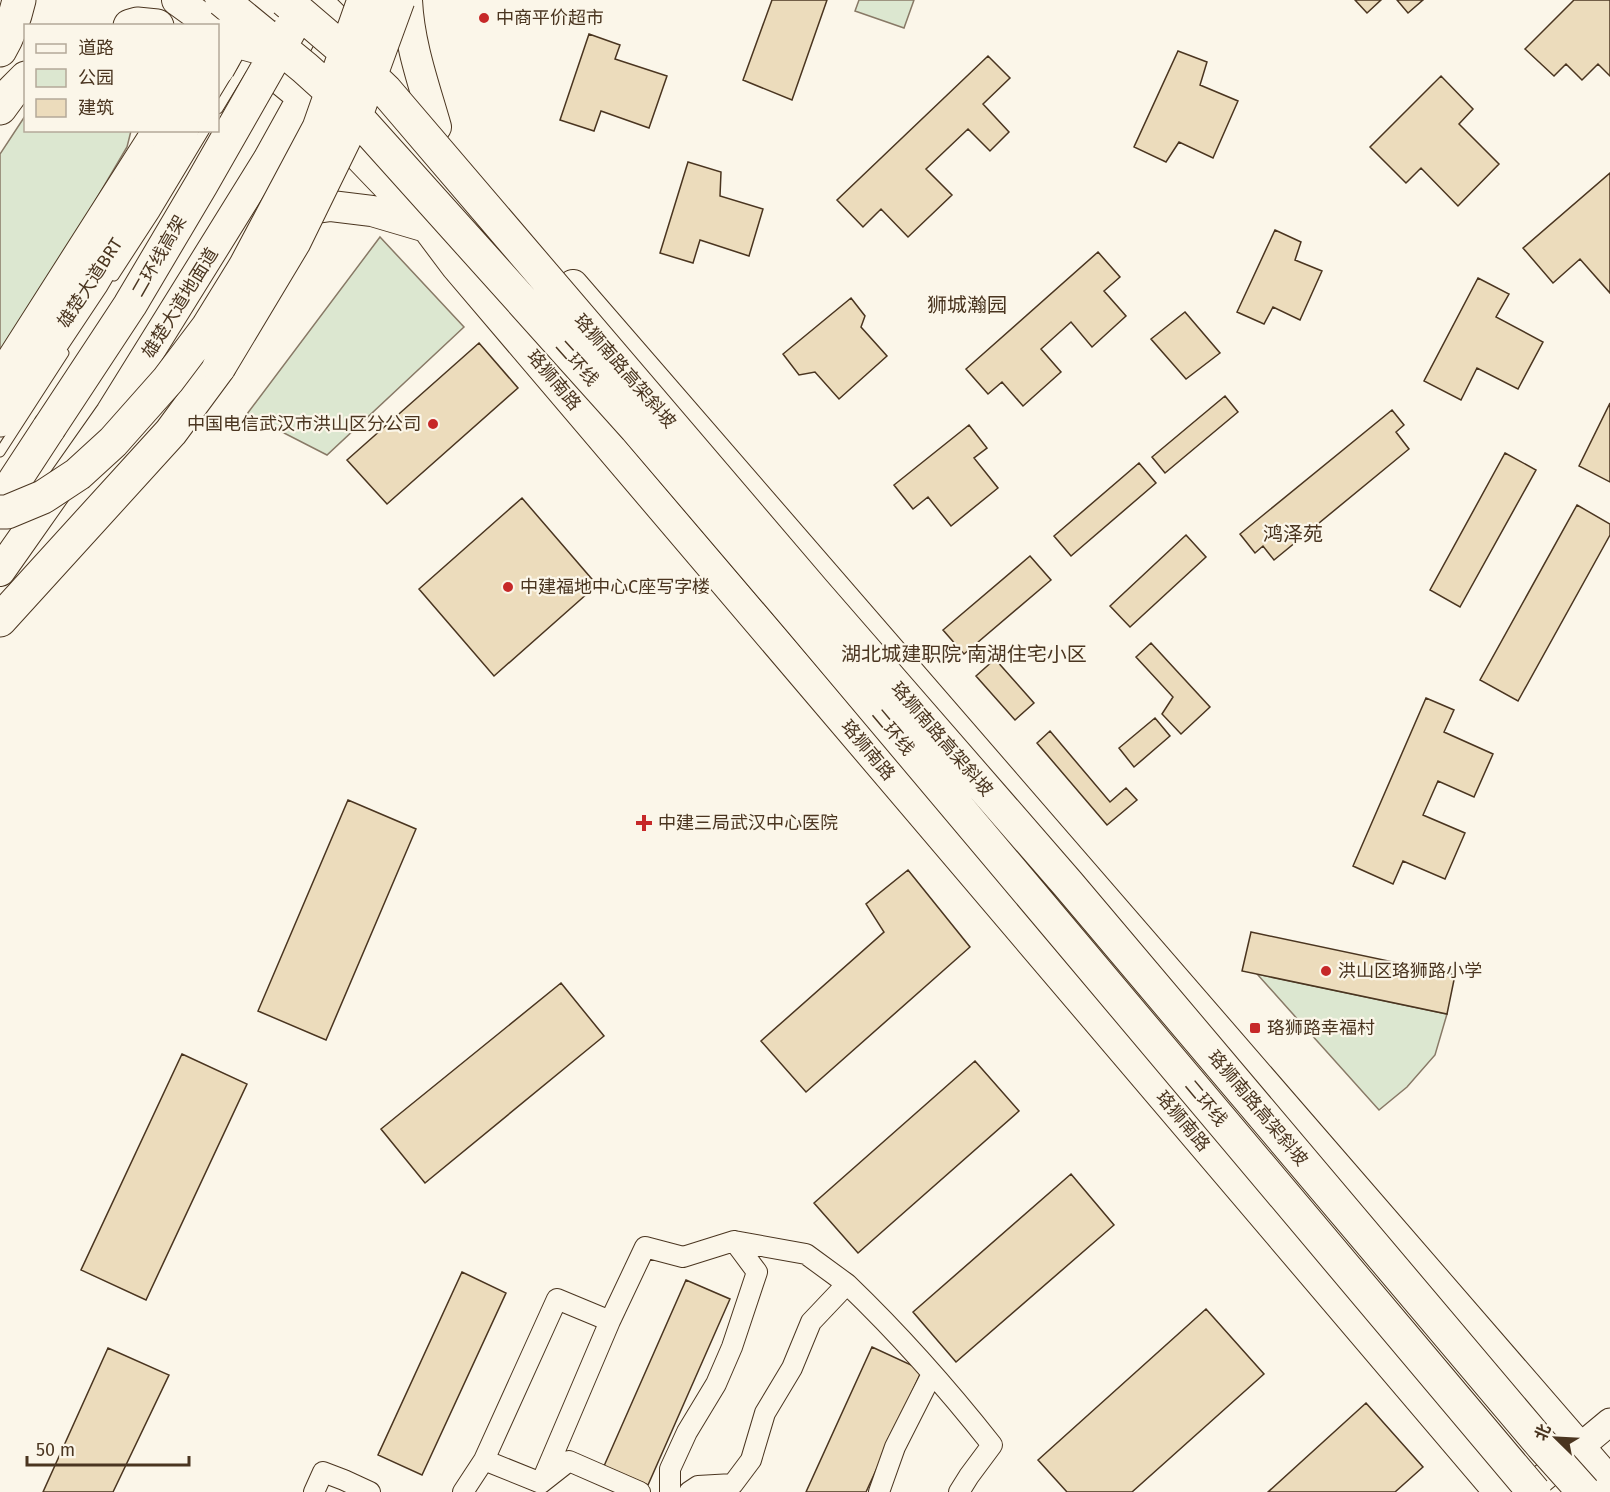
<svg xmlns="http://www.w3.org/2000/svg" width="1610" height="1492" font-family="'Fira Sans','Noto Sans SC',sans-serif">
	<rect width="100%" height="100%" fill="#fbf6e9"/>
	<path fill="#dce7d0" stroke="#887966" stroke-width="1.5" d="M 859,0 L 914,0 L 904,28 L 855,11 Z
		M 25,116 L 26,130 L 131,131 L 127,147 L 51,276 L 0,352 L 0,154 Z
		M 380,237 L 464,327 L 327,455 L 247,414 Z
		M 1257,974 L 1447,1014 L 1435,1055 L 1407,1087 L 1379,1110 Z"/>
	<path fill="#ecdcbc" stroke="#4a3520" stroke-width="1.5" d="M 772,0 L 827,0 L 792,100 L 743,80 Z
		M 1355,0 L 1381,0 L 1367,13 Z
		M 1397,0 L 1423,0 L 1408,13 Z
		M 1574,0 L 1610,0 L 1610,76 L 1598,64 L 1582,80 L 1566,64 L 1554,76 L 1525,49 Z
		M 589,34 L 620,45 L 615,59 L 667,76 L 649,128 L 601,111 L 594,131 L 560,120 Z
		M 1178,51 L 1207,62 L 1200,85 L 1238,101 L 1213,158 L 1179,142 L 1166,162 L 1134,147 Z
		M 988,56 L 1010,78 L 983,104 L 1009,132 L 990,151 L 968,129 L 926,169 L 952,195 L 908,237 L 881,209 L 863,227 L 837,200 Z
		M 1441,76 L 1473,109 L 1459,124 L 1499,164 L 1458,206 L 1421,168 L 1406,183 L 1370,147 Z
		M 688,162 L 721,172 L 720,196 L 763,209 L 749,256 L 700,240 L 693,263 L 660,253 Z
		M 1610,173 L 1610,293 L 1580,259 L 1553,283 L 1523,248 Z
		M 1275,230 L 1301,242 L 1295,260 L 1322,271 L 1300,320 L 1273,307 L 1264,324 L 1237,312 Z
		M 1098,252 L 1120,277 L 1104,291 L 1126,316 L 1092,347 L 1071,322 L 1041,349 L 1061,372 L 1023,406 L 1002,382 L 988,394 L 966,369 Z
		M 1478,278 L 1509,294 L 1496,317 L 1543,342 L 1518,389 L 1477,368 L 1461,400 L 1424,381 Z
		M 851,298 L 865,316 L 861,327 L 887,356 L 839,399 L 815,372 L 799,375 L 783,354 Z
		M 1185,312 L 1220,353 L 1186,379 L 1151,339 Z
		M 479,343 L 518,388 L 387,504 L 347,460 Z
		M 1225,396 L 1238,412 L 1165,473 L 1152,457 Z
		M 1610,403 L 1610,482 L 1579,466 Z
		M 1392,410 L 1404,425 L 1396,432 L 1409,449 L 1274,560 L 1263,546 L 1255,553 L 1240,534 Z
		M 969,425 L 987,448 L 974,458 L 998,488 L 951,526 L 928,497 L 913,509 L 894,485 Z
		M 1505,453 L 1536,470 L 1460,607 L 1430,590 Z
		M 1139,463 L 1156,483 L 1071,556 L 1054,536 Z
		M 522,498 L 597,585 L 494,676 L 419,589 Z
		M 1577,505 L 1610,524 L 1610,535 L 1518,701 L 1480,680 Z
		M 1186,535 L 1206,557 L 1130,627 L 1110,606 Z
		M 1030,556 L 1051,580 L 964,654 L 943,630 Z
		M 1151,643 L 1210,707 L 1181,734 L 1162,714 L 1173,697 L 1136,657 Z
		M 995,659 L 1034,703 L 1015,720 L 976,676 Z
		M 1426,698 L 1454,710 L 1444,732 L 1493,754 L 1474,797 L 1438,781 L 1423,815 L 1465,833 L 1445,879 L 1403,861 L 1393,884 L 1353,866 Z
		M 1155,718 L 1170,736 L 1134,767 L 1119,748 Z
		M 1050,731 L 1110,802 L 1126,788 L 1137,800 L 1107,825 L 1037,743 Z
		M 348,800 L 416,829 L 326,1040 L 258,1011 Z
		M 908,870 L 970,947 L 806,1092 L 761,1041 L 884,932 L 866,904 Z
		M 1251,932 L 1455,975 L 1447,1014 L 1242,971 Z
		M 561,983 L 604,1036 L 425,1183 L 381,1129 Z
		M 182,1054 L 247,1084 L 146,1300 L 81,1270 Z
		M 975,1061 L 1019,1111 L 858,1253 L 814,1203 Z
		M 1071,1174 L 1114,1225 L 956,1362 L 913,1312 Z
		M 462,1272 L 506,1293 L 422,1475 L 378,1455 Z
		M 686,1280 L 730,1299 L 648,1485 L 604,1466 Z
		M 1206,1309 L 1264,1374 L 1132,1492 L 1067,1492 L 1038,1460 Z
		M 872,1347 L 922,1370 L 866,1492 L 806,1492 Z
		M 108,1348 L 169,1375 L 113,1492 L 43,1492 Z
		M 1366,1403 L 1423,1467 L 1395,1492 L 1268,1492 Z"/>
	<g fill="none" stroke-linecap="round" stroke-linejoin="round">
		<defs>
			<path id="lane" d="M 218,109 L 249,58
				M 114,276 L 155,213 L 205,130
				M 0,452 L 64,353"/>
			<path id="street" d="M 847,1284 C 899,1334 947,1388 992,1445 L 969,1476 L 959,1492
				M 610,1321 L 645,1247 L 683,1257 L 734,1241 L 806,1254 L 847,1284 L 811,1322 L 792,1368 L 765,1413 L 751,1460 L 733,1484 L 698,1486 L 689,1492
				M 484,1460 L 557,1299 L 610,1321 L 541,1483
				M 314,1492 L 323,1472 L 344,1480 L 370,1492
				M 463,1492 L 484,1460 L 541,1483 L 569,1461 L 640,1492
				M 670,1492 L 670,1469 L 687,1432 L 716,1384 L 732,1347 L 757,1272 L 734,1241
				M 879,1492 L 895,1447 L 932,1374"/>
			<path id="secondary" d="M 1526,1492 L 1610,1422"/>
			<path id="primary" d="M 177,0 L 213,26
				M 316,0 L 366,50
				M 407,0 C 409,44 424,85 436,127
				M 248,53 L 303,98 L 426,226 L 456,266 L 1499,1492
				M 288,212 L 331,206 L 372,211 L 423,226
				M 573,285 L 1610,1482
				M 0,378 L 158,130
				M 0,571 L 111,413 L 268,160 L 345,21"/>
			<path id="highway" d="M 130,26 L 137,24 L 157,26
				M 0,50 C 9,35 15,17 19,0
				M 0,108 L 11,93 L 26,78
				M 0,420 L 92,282 L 182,130
				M 0,503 L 49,428
				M 0,620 L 171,432 L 219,367"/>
		</defs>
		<use href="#lane" stroke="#4a3520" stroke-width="11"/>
		<use href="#street" stroke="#4a3520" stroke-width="22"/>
		<use href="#secondary" stroke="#4a3520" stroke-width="29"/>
		<use href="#primary" stroke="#4a3520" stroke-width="32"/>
		<use href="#highway" stroke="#4a3520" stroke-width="35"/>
		<use href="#lane" stroke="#fbf6e9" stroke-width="9"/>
		<use href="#street" stroke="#fbf6e9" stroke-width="20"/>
		<use href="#secondary" stroke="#fbf6e9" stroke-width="27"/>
		<use href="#primary" stroke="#fbf6e9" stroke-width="30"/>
		<use href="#highway" stroke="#fbf6e9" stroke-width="33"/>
		<defs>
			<path id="highway-bridge" d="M 222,0 L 305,68 L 346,105 L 636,428 L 799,619 L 1534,1492
				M 285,0 L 340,47 L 386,91 L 814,592 L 1068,884 L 1542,1445 L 1584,1492
				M 218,36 L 258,47 L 278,56
				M 218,68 L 243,23
				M 219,367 L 294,242 L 356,115 L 398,0
				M 49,428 L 130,305 L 201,185 L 290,29
				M 0,512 L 7,512 L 43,497 L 78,474 L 113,442 L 168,380 L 208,327 L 245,267 L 319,128 L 364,0"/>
		</defs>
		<use href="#highway-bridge" stroke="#4a3520" stroke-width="35" stroke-linecap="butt"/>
		<use href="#highway-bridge" stroke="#fbf6e9" stroke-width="33"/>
	</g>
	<g fill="#c62828" stroke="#fbf6e9" stroke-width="2">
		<circle cx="484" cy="18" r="6"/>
		<circle cx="433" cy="424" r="6"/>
		<circle cx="508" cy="587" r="6"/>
		<path d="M641 814h6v6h6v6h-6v6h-6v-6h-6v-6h6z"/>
		<circle cx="1326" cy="971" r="6"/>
		<rect x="1249" y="1022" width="12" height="12" rx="3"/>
	</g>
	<g text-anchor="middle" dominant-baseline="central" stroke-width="4.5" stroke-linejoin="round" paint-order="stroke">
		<g font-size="18" fill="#4a3520" stroke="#fbf6e9" text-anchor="start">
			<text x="496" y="18">中商平价超市</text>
			<text x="421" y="424" text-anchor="end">中国电信武汉市洪山区分公司</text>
			<text x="520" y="587">中建福地中心C座写字楼</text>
			<text x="658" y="823">中建三局武汉中心医院</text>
			<text x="1338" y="971">洪山区珞狮路小学</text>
			<text x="1267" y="1028">珞狮路幸福村</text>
		</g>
		<g font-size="18" fill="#4a3520" stroke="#fbf6e9">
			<text transform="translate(159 256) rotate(-60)">二环线高架</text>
			<text transform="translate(90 283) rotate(-57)">雄楚大道BRT</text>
			<text transform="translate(180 303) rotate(-58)">雄楚大道地面道</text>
			<text transform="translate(577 363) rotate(48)">二环线</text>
			<text transform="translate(625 371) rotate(49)">珞狮南路高架斜坡</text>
			<text transform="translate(554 380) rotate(50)">珞狮南路</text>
			<text transform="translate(893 732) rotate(50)">二环线</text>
			<text transform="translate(942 739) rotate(49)">珞狮南路高架斜坡</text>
			<text transform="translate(868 750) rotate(50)">珞狮南路</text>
			<text transform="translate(1206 1103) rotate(50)">二环线</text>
			<text transform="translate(1258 1108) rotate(50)">珞狮南路高架斜坡</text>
			<text transform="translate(1183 1121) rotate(50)">珞狮南路</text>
		</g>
		<g font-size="20" fill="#4a3520" stroke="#fbf6e9">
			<text x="967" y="305">狮城瀚园</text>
			<text x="1293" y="534">鸿泽苑</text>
			<text x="964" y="654">湖北城建职院 南湖住宅小区</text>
		</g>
	</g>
	<rect x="24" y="24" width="195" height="108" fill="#fbf6e9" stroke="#b4a999" stroke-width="1.5"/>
	<rect x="36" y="44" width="30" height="9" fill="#fbf6e9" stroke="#b4a999" stroke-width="1.5"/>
	<text x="78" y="54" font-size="18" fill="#4a3520">道路</text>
	<rect x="36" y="69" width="30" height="18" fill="#dce7d0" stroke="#b4a999" stroke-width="1.5"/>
	<text x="78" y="84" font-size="18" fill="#4a3520">公园</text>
	<rect x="36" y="99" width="30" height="18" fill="#ecdcbc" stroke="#b4a999" stroke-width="1.5"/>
	<text x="78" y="114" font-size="18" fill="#4a3520">建筑</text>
	<g transform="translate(1556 1438) rotate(294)" stroke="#fbf6e9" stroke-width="4.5" paint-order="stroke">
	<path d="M0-4.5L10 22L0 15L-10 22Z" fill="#4a3520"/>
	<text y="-9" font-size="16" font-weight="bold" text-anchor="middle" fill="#4a3520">北</text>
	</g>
	<path d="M27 1456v9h162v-9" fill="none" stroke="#4a3520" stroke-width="3"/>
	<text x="36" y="1456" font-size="18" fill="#4a3520" stroke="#fbf6e9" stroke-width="4.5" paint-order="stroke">50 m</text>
</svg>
